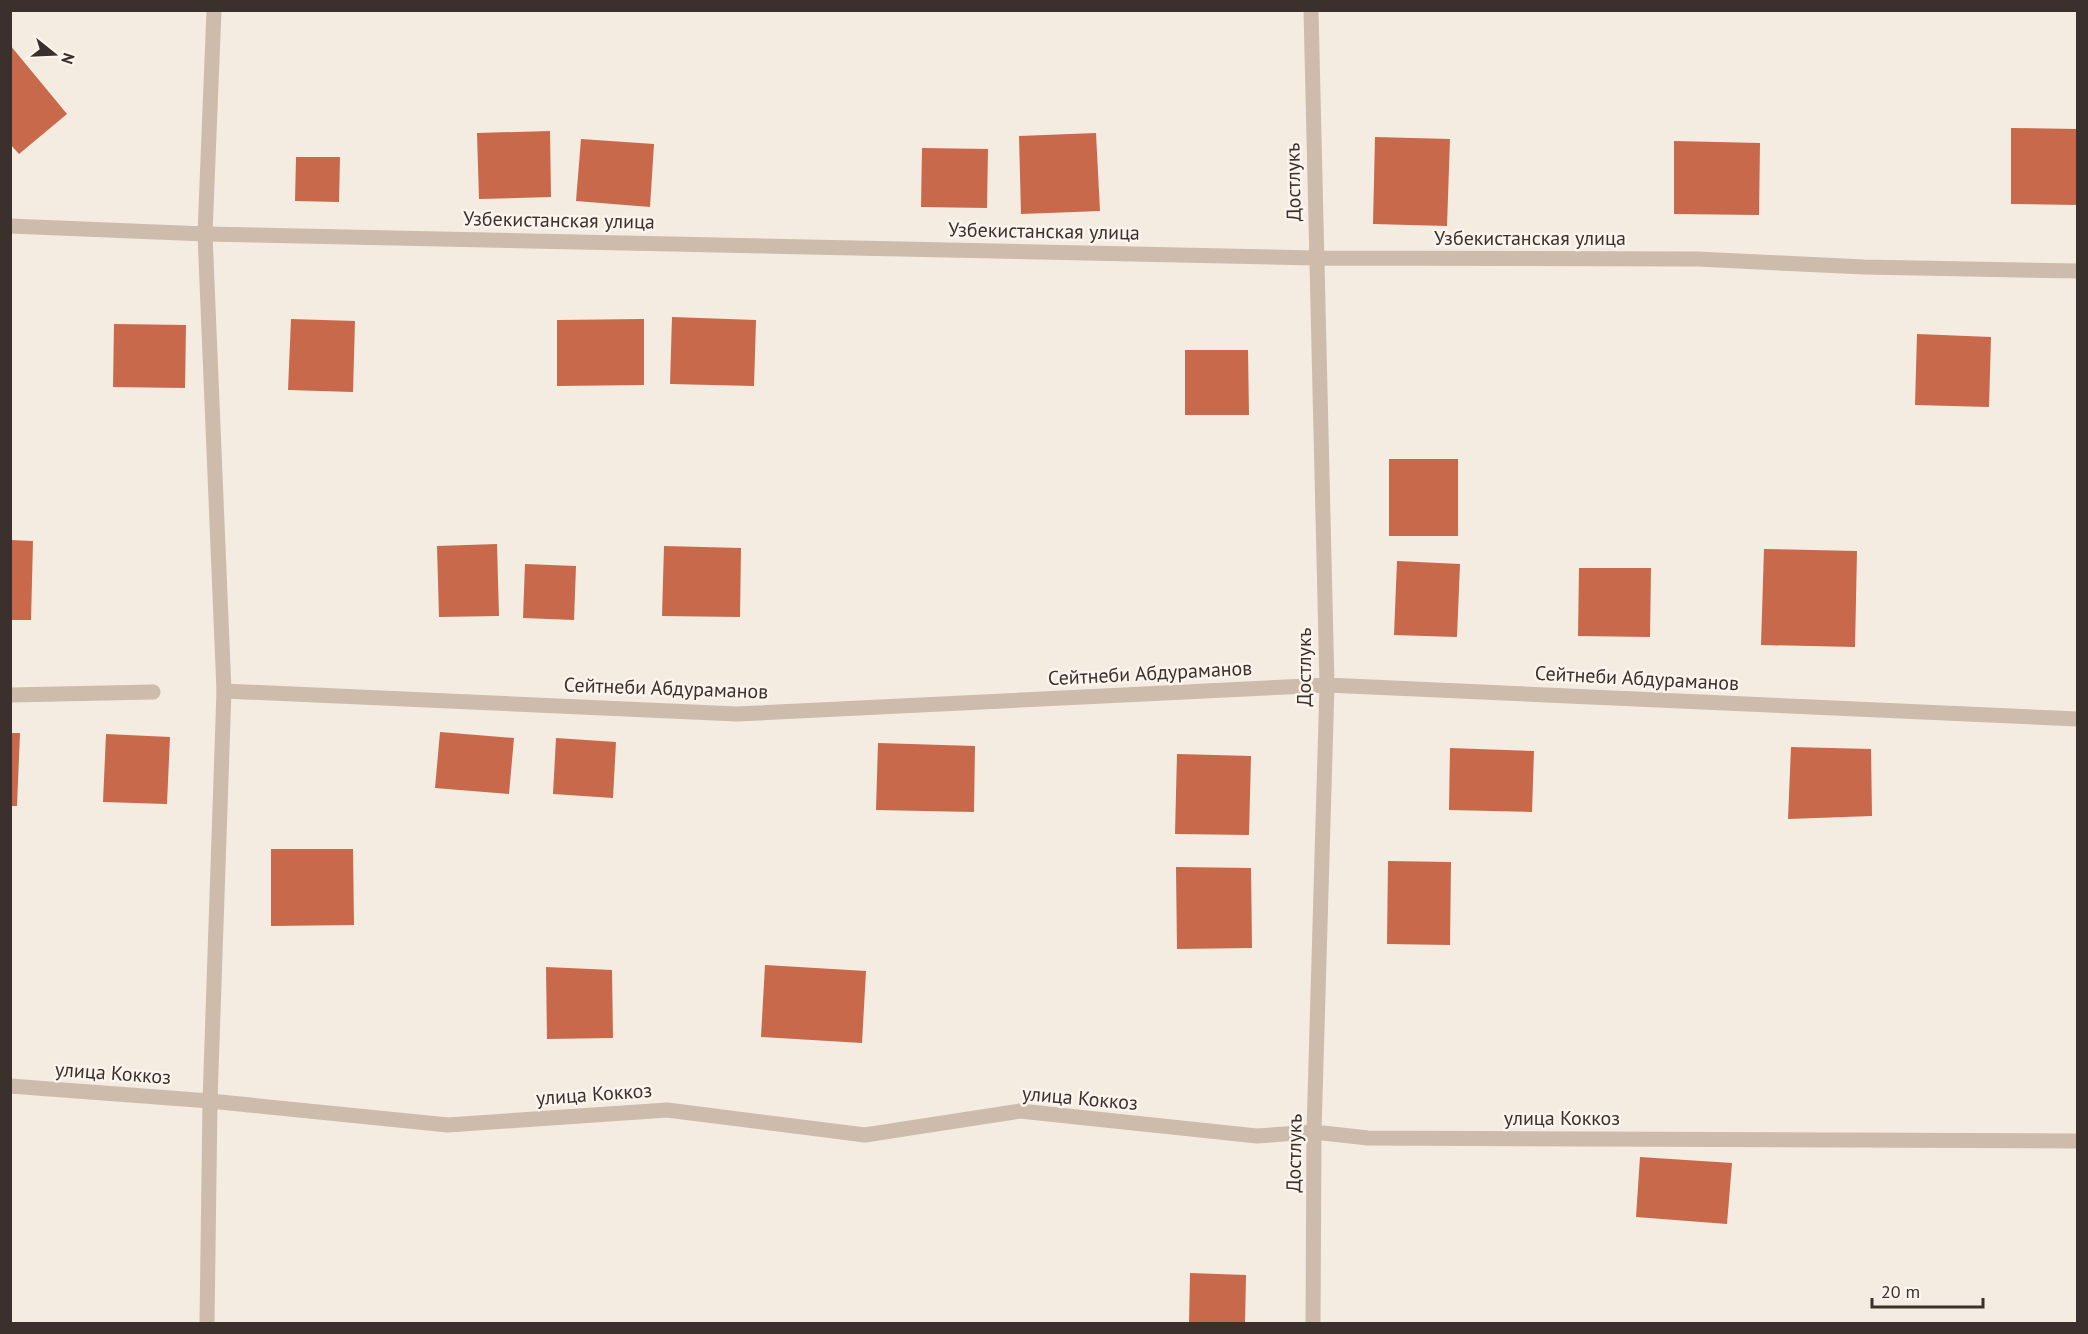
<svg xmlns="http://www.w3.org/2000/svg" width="2088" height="1334" font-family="'PT Sans',sans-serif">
	<rect width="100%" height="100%" fill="#f4ebe1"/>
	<path fill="#c8694b" d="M 10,45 L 67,114 L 19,154 L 10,144 Z
		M 2011,128 L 2078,129 L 2078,205 L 2011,204 Z
		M 550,131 L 551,197 L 479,199 L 477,133 Z
		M 1096,133 L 1100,211 L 1021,214 L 1019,136 Z
		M 1375,137 L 1450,139 L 1447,226 L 1373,224 Z
		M 581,139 L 654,144 L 650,207 L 576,201 Z
		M 1674,141 L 1760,143 L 1759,215 L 1674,214 Z
		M 922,148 L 988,149 L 987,208 L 921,207 Z
		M 296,157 L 340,157 L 339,202 L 295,201 Z
		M 672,317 L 756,320 L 754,386 L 670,384 Z
		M 291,319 L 355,321 L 353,392 L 288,390 Z
		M 644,319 L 644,385 L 557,386 L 557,320 Z
		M 114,324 L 186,325 L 185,388 L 113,387 Z
		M 1917,334 L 1991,337 L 1989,407 L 1915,405 Z
		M 1185,350 L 1248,350 L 1249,415 L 1185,415 Z
		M 1389,459 L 1458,459 L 1458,536 L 1389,536 Z
		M 10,540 L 33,541 L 31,620 L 10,620 Z
		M 497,544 L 499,616 L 439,617 L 437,546 Z
		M 664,546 L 741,548 L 740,617 L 662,616 Z
		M 1764,549 L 1857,551 L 1855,647 L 1761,645 Z
		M 1397,561 L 1460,564 L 1457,637 L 1394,635 Z
		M 525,564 L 576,566 L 574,620 L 523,618 Z
		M 1579,568 L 1651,568 L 1650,637 L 1578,636 Z
		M 440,732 L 514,738 L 509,794 L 435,788 Z
		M 10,733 L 20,733 L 17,806 L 10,806 Z
		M 106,734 L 170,737 L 167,804 L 103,802 Z
		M 556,738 L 616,742 L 613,798 L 553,794 Z
		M 878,743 L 975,746 L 974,812 L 876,810 Z
		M 1791,747 L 1871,749 L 1872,816 L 1788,819 Z
		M 1450,748 L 1534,751 L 1532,812 L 1449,810 Z
		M 1177,754 L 1251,756 L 1249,835 L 1175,834 Z
		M 271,849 L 353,849 L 354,925 L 271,926 Z
		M 1388,861 L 1451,862 L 1450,945 L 1387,944 Z
		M 1176,867 L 1251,868 L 1252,948 L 1177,949 Z
		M 765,965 L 866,971 L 862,1043 L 761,1037 Z
		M 546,967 L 612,970 L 613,1038 L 547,1039 Z
		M 1640,1157 L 1732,1163 L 1727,1224 L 1636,1217 Z
		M 1190,1273 L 1246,1275 L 1245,1324 L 1189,1324 Z"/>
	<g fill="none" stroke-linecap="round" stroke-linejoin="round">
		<path stroke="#cdbbac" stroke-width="15" d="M 207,1324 L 210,1101 L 224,691 L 205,234 L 214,10"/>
		<path stroke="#cdbbac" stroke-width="15" d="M 1311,10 L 1327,685 L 1314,1132 L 1313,1324
			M 10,226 L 205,234 L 1316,258 L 1697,259 L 1864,267 L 2078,271
			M 224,691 L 737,714 L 1327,685 L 2078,719
			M 10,695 L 153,692
			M 10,1086 L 210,1101 L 448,1125 L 667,1110 L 865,1135 L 1020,1111 L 1257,1136 L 1314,1132 L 1368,1138 L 2078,1141"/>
	</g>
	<g text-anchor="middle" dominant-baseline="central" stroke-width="5" stroke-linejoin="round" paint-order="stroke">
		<g font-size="20" fill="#3b302b" stroke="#fbf5ee">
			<text transform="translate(1293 182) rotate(-91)">Достлукъ</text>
			<text transform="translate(559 220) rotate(1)">Узбекистанская улица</text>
			<text transform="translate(1044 231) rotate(1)">Узбекистанская улица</text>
			<text x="1530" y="238">Узбекистанская улица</text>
			<text transform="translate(1304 667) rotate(-90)">Достлукъ</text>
			<text transform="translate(1150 673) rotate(-3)">Сейтнеби Абдураманов</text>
			<text transform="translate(1637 678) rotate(3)">Сейтнеби Абдураманов</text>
			<text transform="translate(666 688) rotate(2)">Сейтнеби Абдураманов</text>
			<text transform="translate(113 1073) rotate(4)">улица Коккоз</text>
			<text transform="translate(594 1094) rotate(-4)">улица Коккоз</text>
			<text transform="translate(1080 1098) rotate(5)">улица Коккоз</text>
			<text x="1562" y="1118">улица Коккоз</text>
			<text transform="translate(1294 1153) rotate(-89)">Достлукъ</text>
		</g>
	</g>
	<rect width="2088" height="1334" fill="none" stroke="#3b302b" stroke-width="24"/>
	<g transform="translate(54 54) rotate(108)" stroke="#fbf5ee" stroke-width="4.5" paint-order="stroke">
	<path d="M0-4.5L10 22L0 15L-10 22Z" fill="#3b302b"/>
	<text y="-9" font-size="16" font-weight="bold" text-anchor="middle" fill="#3b302b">N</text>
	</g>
	<path d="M1872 1298v9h111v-9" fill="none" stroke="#3b302b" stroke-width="3"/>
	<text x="1881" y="1298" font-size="18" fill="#3b302b" stroke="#fbf5ee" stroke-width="4.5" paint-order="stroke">20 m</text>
</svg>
